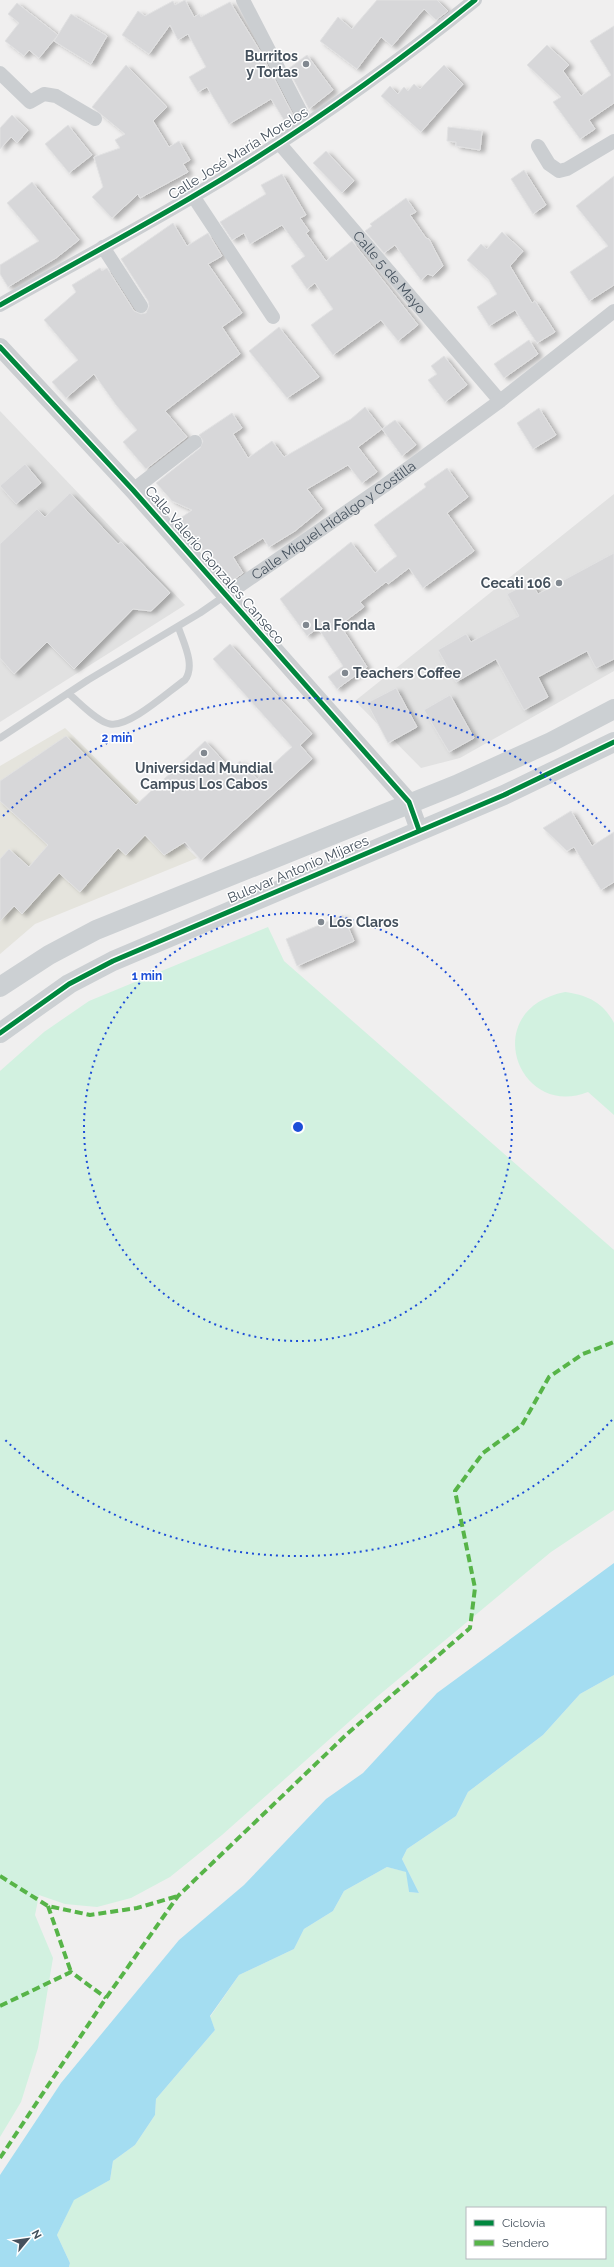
<svg xmlns="http://www.w3.org/2000/svg" width="614" height="2267" font-family="Raleway,sans-serif">
	<defs>
		<filter id="shadow"><feDropShadow dx="4.5" dy="2.5" stdDeviation="2" flood-color="#0004"/></filter>
	</defs>
	<rect width="100%" height="100%" fill="#f0efef"/>
	<path fill="#e5e4dd" d="M 65,728 L 197,858 L 35,924 L 0,954 L 0,766 Z"/>
	<path fill="#e1e1e1" d="M 0,411 L 185,605 L 0,722 Z
		M 614,494 L 614,671 L 460,758 L 421,768 L 355,701 Z"/>
	<path fill="#d2f1e0" fill-rule="evenodd" d="M 268,927 L 284,961 L 614,1250 L 614,1510 L 551,1552 L 378,1696 L 222,1835 L 170,1877 L 131,1898 L 97,1907 L 65,1904 L 39,1895 L 35,1915 L 53,1958 L 38,2048 L 21,2102 L 0,2137 L 0,1071 L 44,1032 L 89,1001 Z
		M 565,992 C 587,995 603,1002 614,1023 L 614,1115 L 588,1092 C 517,1120 478,1009 565,992 Z
		M 614,1675 L 614,2267 L 69,2267 L 70,2263 L 57,2235 L 74,2199 L 110,2180 L 113,2161 L 135,2145 L 155,2115 L 156,2099 L 215,2030 L 210,2017 L 239,1975 L 294,1949 L 304,1929 L 333,1911 L 344,1891 L 387,1867 L 407,1872 L 409,1892 L 419,1893 L 402,1859 L 407,1849 L 456,1816 L 468,1792 L 543,1735 L 580,1694 ZM 467,2208 L 605,2208 L 605,2258 L 467,2258 Z"/>
	<path fill="#a4ddf1" d="M 614,1563 L 614,1675 L 580,1694 L 543,1735 L 468,1792 L 456,1816 L 407,1849 L 402,1859 L 419,1893 L 409,1892 L 406,1872 L 387,1867 L 344,1891 L 333,1911 L 304,1929 L 294,1949 L 239,1975 L 210,2016 L 215,2030 L 156,2099 L 155,2115 L 135,2145 L 113,2161 L 110,2180 L 74,2200 L 57,2235 L 70,2263 L 69,2267 L 0,2267 L 0,2175 L 61,2083 L 179,1940 L 244,1885 L 326,1799 L 363,1773 L 437,1693 Z"/>
	<path fill="#d7d7d9" stroke="#e1e1e2" filter="url(#shadow)" d="M 185,0 L 194,17 L 199,14 L 201,17 L 230,2 L 260,51 L 295,119 L 287,125 L 271,99 L 229,124 L 207,87 L 198,92 L 189,77 L 206,67 L 188,34 L 178,40 L 170,25 L 149,54 L 122,35 L 138,11 L 145,16 L 173,1 L 175,5 Z
		M 377,0 L 437,0 L 448,11 L 436,20 L 424,9 L 392,46 L 381,37 L 357,69 L 320,41 L 338,17 L 352,29 Z
		M 17,3 L 58,35 L 39,58 L 29,50 L 24,56 L 5,41 L 19,23 L 8,14 Z
		M 71,14 L 107,36 L 91,64 L 54,41 Z
		M 614,26 L 614,103 L 589,120 L 595,129 L 580,139 L 553,102 L 561,97 L 527,65 L 547,45 L 569,65 L 563,71 L 581,96 L 611,75 L 590,41 Z
		M 307,55 L 333,90 L 309,109 L 288,69 Z
		M 126,65 L 167,107 L 153,121 L 169,147 L 179,141 L 190,160 L 183,164 L 188,172 L 140,198 L 138,194 L 112,218 L 92,197 L 103,187 L 94,157 L 120,148 L 115,140 L 125,134 L 92,107 Z
		M 444,65 L 463,84 L 421,132 L 381,96 L 390,86 L 398,94 L 404,87 L 408,91 L 414,84 L 420,89 Z
		M 12,115 L 28,130 L 17,143 L 11,137 L 0,149 L 0,128 Z
		M 68,125 L 92,155 L 69,173 L 45,144 Z
		M 448,127 L 482,131 L 480,150 L 456,146 L 456,142 L 447,141 Z
		M 326,151 L 354,181 L 342,193 L 313,163 Z
		M 524,170 L 546,205 L 533,214 L 511,179 Z
		M 282,174 L 306,215 L 300,218 L 309,231 L 306,233 L 326,261 L 352,241 L 418,325 L 398,341 L 381,320 L 333,355 L 311,325 L 333,309 L 315,283 L 307,289 L 291,266 L 305,256 L 282,225 L 250,244 L 244,233 L 232,240 L 220,222 L 266,194 L 261,185 Z
		M 614,176 L 614,285 L 589,301 L 570,272 L 608,246 L 576,206 Z
		M 32,182 L 79,240 L 56,258 L 8,287 L 0,274 L 0,265 L 39,241 L 7,203 Z
		M 406,198 L 416,212 L 410,215 L 426,238 L 429,239 L 443,266 L 433,276 L 428,274 L 421,280 L 395,245 L 384,253 L 365,231 L 372,226 L 370,224 Z
		M 173,223 L 187,246 L 208,233 L 222,256 L 208,264 L 242,313 L 222,327 L 240,354 L 165,411 L 187,437 L 146,469 L 123,442 L 137,430 L 116,405 L 94,374 L 66,398 L 52,382 L 78,360 L 44,320 L 76,292 L 72,285 L 100,268 L 102,271 L 107,268 L 134,311 L 141,314 L 146,313 L 149,306 L 148,301 L 121,259 Z
		M 502,232 L 523,251 L 510,266 L 532,303 L 535,301 L 555,332 L 537,343 L 515,310 L 489,326 L 477,307 L 497,294 L 488,279 L 467,260 L 481,244 L 487,249 Z
		M 279,327 L 319,377 L 287,398 L 249,351 Z
		M 529,340 L 538,354 L 504,378 L 494,364 Z
		M 444,356 L 467,385 L 445,402 L 428,380 L 437,374 L 431,366 Z
		M 365,407 L 382,429 L 358,447 L 377,472 L 362,483 L 348,465 L 307,489 L 322,509 L 295,531 L 269,547 L 263,538 L 233,557 L 243,573 L 229,583 L 197,543 L 195,544 L 178,520 L 192,510 L 172,501 L 156,483 L 200,448 L 203,441 L 199,435 L 232,413 L 242,428 L 233,434 L 248,458 L 272,441 L 284,457 L 351,419 Z
		M 539,408 L 556,435 L 533,449 L 517,423 Z
		M 395,420 L 416,445 L 402,456 L 382,429 Z
		M 25,464 L 41,483 L 16,504 L 0,486 Z
		M 447,468 L 468,497 L 447,513 L 474,551 L 423,588 L 409,568 L 388,584 L 386,582 L 360,602 L 364,607 L 340,625 L 367,667 L 337,689 L 328,677 L 343,666 L 318,628 L 307,636 L 280,599 L 351,542 L 375,573 L 397,556 L 374,525 L 426,487 L 424,484 Z
		M 70,493 L 118,544 L 121,542 L 170,593 L 151,611 L 133,609 L 74,669 L 47,642 L 14,674 L 0,658 L 0,544 L 37,509 L 45,517 Z
		M 614,553 L 614,659 L 596,668 L 587,651 L 538,677 L 548,697 L 524,710 L 496,659 L 456,682 L 438,650 L 466,634 L 471,642 L 519,616 L 507,594 L 531,582 L 538,594 Z
		M 230,644 L 312,734 L 300,745 L 312,759 L 201,860 L 185,842 L 164,855 L 145,835 L 126,855 L 118,848 L 80,892 L 59,873 L 22,914 L 14,906 L 0,921 L 0,859 L 9,849 L 29,867 L 48,845 L 0,801 L 0,781 L 66,736 L 136,805 L 205,741 L 231,769 L 240,761 L 257,779 L 292,747 L 213,659 Z
		M 396,688 L 417,727 L 388,743 L 367,703 Z
		M 450,695 L 474,738 L 449,752 L 424,710 Z
		M 571,811 L 592,846 L 614,832 L 614,882 L 601,890 L 574,847 L 567,851 L 543,828 Z
		M 343,915 L 354,941 L 297,966 L 286,939 Z"/>
	<g fill="none" stroke-linecap="round" stroke-linejoin="round">
		<path stroke="#cbced1" stroke-width="7" d="M 68,693 C 78,701 97,722 110,724 C 129,728 169,691 185,680 C 196,665 183,642 178,626
			M 0,738 L 88,680 L 200,613 L 226,595"/>
		<g stroke="#cbced1" stroke-width="14">
			<path d="M 243,0 L 307,124"/>
			<path d="M 0,73 L 30,102 L 44,94 L 56,96 L 95,119"/>
			<path id="s1" d="M 279,143 L 500,401"/>
			<path d="M 538,146 L 549,164 L 559,171 L 567,169 L 614,141"/>
			<path d="M 193,196 L 273,317"/>
			<path d="M 103,247 L 141,306"/>
			<path d="M 0,305 C 64,269 129,234 192,197 C 291,139 386,72 475,0"/>
			<path d="M 133,490 L 195,442"/>
			<path id="s2" d="M 226,595 L 384,486 L 500,401 L 614,311"/>
		</g>
		<path stroke="#cbced1" stroke-width="18" d="M 0,347 L 133,490 L 409,802 L 419,830"/>
		<path stroke="#ccd0d3" stroke-width="20" d="M 0,987 L 49,955 L 96,930 L 456,785 L 551,742 L 614,709
			M 0,1033 L 69,984 L 113,961 L 504,795 L 614,742"/>
		<path stroke="#57b448" stroke-width="4" stroke-dasharray="8 4" stroke-linecap="butt" d="M 0,1876 L 48,1906 L 90,1915 L 137,1908 L 178,1896
			M 48,1906 L 71,1972
			M 0,2006 L 71,1972 L 106,1998
			M 0,2158 L 106,1998 L 178,1896 L 347,1734 L 470,1628 L 475,1588 L 455,1491 L 483,1453 L 522,1425 L 549,1377 L 583,1354 L 614,1342"/>
		<defs>
			<path id="cycleway" d="M 0,305 C 64,269 129,234 192,197 C 291,139 386,72 475,0
				M 0,347 L 133,490 L 409,802 L 419,830
				M 0,1033 L 69,984 L 113,961 L 504,795 L 614,742"/>
		</defs>
		<use href="#cycleway" stroke="#fff" stroke-width="8"/>
		<use href="#cycleway" stroke="#00873e" stroke-width="5"/>
	</g>
	<g fill="none" stroke="#1d4ed8" stroke-width="2" stroke-dasharray="2 4">
		<circle cx="298" cy="1127" r="214"/>
		<path d="M612 1420A429 429 0 0 1 3 1438M3 816A429 429 0 0 1 612 834"/>
	</g>
	<g fill="#818890" stroke="#fff" stroke-width="1.5">
		<circle cx="306" cy="64" r="4"/>
		<circle cx="559" cy="583" r="4"/>
		<circle cx="306" cy="625" r="4"/>
		<circle cx="345" cy="673" r="4"/>
		<circle cx="204" cy="753" r="4"/>
		<circle cx="321" cy="922" r="4"/>
	</g>
	<g text-anchor="middle" dominant-baseline="central" stroke-width="3" stroke-linejoin="round" paint-order="stroke">
		<g font-size="14" font-weight="bold" fill="#45515d" stroke="#fff" text-anchor="start">
			<text x="298" y="56" text-anchor="end">Burritos<tspan x="298" dy="16">y Tortas</tspan></text>
			<text x="551" y="583" text-anchor="end">Cecati 106</text>
			<text x="314" y="625">La Fonda</text>
			<text x="353" y="673">Teachers Coffee</text>
			<text x="204" y="768" text-anchor="middle">Universidad Mundial<tspan x="204" dy="16">Campus Los Cabos</tspan></text>
			<text x="329" y="922">Los Claros</text>
		</g>
		<g font-size="14" fill="#45515d" stroke="#fff">
			<text transform="translate(238 153) rotate(-32)">Calle José María Morelos</text>
			<text stroke="none"><textPath href="#s1" startOffset="170">Calle 5 de Mayo</textPath></text>
			<text stroke="none"><textPath href="#s2" startOffset="131">Calle Miguel Hidalgo y Costilla</textPath></text>
			<text transform="translate(215 565) rotate(49)">Calle Valerio Gonzales Canseco</text>
			<text transform="translate(298 869) rotate(-23)">Bulevar Antonio Mijares</text>
		</g>
	</g>
	<circle cx="298" cy="1127" r="6" fill="#1d4ed8" stroke="#fff" stroke-width="2"/>
	<g font-size="12" text-anchor="middle" font-weight="bold" fill="#1d4ed8" stroke="#fff" stroke-width="3" stroke-linejoin="round" paint-order="stroke">
		<text x="117" y="742">2 min</text>
		<text x="147" y="980">1 min</text>
	</g>
	<rect x="466" y="2207" width="140" height="52" fill="#ffffff" stroke="#b5b9be"/>
	<rect x="474" y="2220" width="20" height="6" fill="#00873e" stroke="#b5b9be"/>
	<text x="502" y="2227" font-size="12" fill="#45515d">Ciclovía</text>
	<rect x="474" y="2240" width="20" height="6" fill="#57b448" stroke="#b5b9be"/>
	<text x="502" y="2247" font-size="12" fill="#45515d">Sendero</text>
	<g transform="translate(28 2239) rotate(61)" stroke="#ffffff" stroke-width="3" paint-order="stroke">
	<path d="M0-3L7 15L0 10L-7 15Z" fill="#45515d"/>
	<text y="-6" font-size="11" font-weight="bold" text-anchor="middle" fill="#45515d">N</text>
	</g>
</svg>
